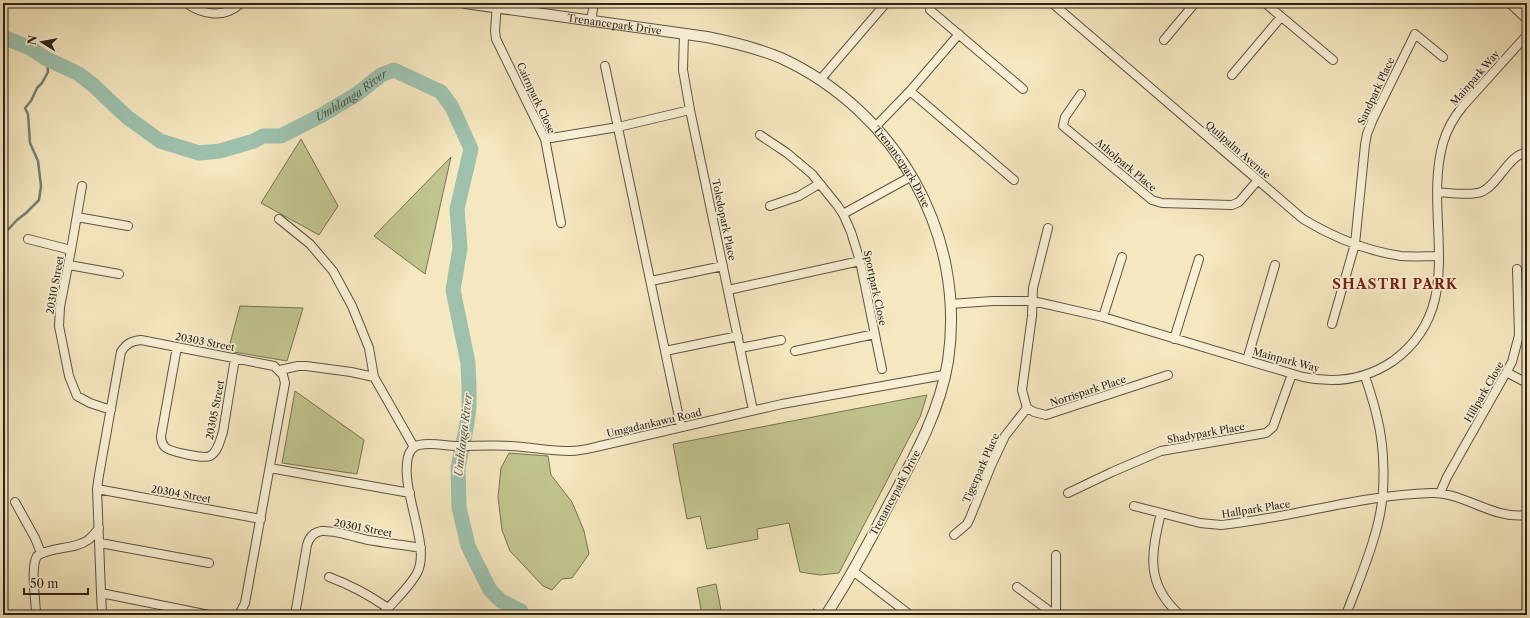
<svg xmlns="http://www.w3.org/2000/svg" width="1530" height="618" font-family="'Libre Caslon Text',serif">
	<rect width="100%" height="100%" fill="#f5e7bf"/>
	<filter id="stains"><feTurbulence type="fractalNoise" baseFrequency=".005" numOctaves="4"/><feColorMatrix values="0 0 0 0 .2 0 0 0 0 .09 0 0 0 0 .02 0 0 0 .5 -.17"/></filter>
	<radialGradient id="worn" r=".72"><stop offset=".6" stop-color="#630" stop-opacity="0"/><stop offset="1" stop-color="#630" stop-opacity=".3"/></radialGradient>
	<path fill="#c1c48e" stroke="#767354" d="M 301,139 L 338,206 L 319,235 L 261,203 Z
		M 451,157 L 425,274 L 374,236 Z
		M 240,306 L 303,308 L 287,361 L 228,351 Z
		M 295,391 L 364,440 L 357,474 L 282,463 Z
		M 927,395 L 920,417 L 839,573 L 820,575 L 800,572 L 789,523 L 757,529 L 758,539 L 707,549 L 700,516 L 687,519 L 673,444 Z
		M 509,453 L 548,456 L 551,475 L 572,502 L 584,531 L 589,554 L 572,578 L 562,579 L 552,590 L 543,586 L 510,551 L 502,530 L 498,497 L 501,468 Z
		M 716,584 L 722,615 L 702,615 L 697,588 Z"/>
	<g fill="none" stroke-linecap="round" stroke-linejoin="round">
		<path stroke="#708172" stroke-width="2.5" d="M 3,235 L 17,220 L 26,213 L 39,200 L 41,186 L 38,161 L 30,143 L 28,114 L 25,108 L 31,101 L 37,88 L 42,83 L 48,72 L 47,59
			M 808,615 L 814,610"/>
		<path stroke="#9dc1ad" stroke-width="15" id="s1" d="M 3,37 L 30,48 L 47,59 L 79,74 L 93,85 L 127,117 L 160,141 L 199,153 L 220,151 L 254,141 L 263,136 L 281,136 L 322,115 L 357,94 L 381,75 L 394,70 L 441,92 L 452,107 L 471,149 L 457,209 L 460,248 L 453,290 L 468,363 L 469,387 L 469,408 L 466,429 L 458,468 L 459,507 L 468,546 L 490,590 L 501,601 L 521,611 L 523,615"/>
		<defs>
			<path id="minor" d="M 186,3 C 203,15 224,19 241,3
				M 497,3 L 495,31 L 496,39 L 545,139 L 561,223
				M 1052,3 L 1303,219 C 1333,237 1366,251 1401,256 C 1413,257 1426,256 1439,256
				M 1265,3 L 1333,60
				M 930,10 L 1023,89
				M 591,21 L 594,3
				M 684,34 L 683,70 L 690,110 L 753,410
				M 1164,40 L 1195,3
				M 605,66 L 681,427
				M 1232,75 L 1281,17
				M 820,80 L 886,3
				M 910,91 L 1014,180
				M 1081,94 L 1065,117 L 1063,126 L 1152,200 L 1162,203 L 1232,205 L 1239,202 L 1258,180
				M 876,126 L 910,91 L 959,34
				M 760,135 L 787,153 L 812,174 L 837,205 L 843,214 L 851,232 L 860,261 L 882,369
				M 545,139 L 618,127 L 690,110
				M 82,186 L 71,250 L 60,307 L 59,326 L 69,376 L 77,396 L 90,403 L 111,410
				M 1438,192 C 1450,193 1470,196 1481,192 C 1498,186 1509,153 1527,153
				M 770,206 L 799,196 L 819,184
				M 843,214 L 912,176
				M 77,217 L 128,226
				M 279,219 L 310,244 L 333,271 L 352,306 L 369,348 L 374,377
				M 1048,228 L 1033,288 L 1032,316 L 1022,390 L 1027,408 L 1034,412 L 1046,415 L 1168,375
				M 28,239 L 71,250
				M 69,265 L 119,274
				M 651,281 L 723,266
				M 728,290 L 860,261
				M 950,304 L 993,301 L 1032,301 L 1046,304 L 1103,317 L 1303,377 C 1336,384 1365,380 1393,361 C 1470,305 1422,218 1443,143 C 1447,129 1454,117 1463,106 L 1527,35
				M 1103,317 L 1122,257
				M 1332,324 L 1355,244 L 1365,145 L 1367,134 L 1373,119 L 1415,34 L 1443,57
				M 1174,339 L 1199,259
				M 177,347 L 161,436 C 161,440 162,444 165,447 C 170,452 204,459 210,456 C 218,452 220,440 223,432 L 235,358
				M 740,348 L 781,340
				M 665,351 L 738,336
				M 795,351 L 875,334
				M 1247,360 L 1275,265
				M 280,370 L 298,366 L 306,366 L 351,372 L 374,377 L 414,447
				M 1508,373 L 1527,383
				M 270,468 L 410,493
				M 97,489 L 261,519
				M 1068,493 L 1112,472 L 1161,451 L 1266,433 L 1273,427 L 1292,374
				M 1440,493 L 1447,477 L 1512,362 L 1519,335 L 1517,269
				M 15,502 L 35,538 L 41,553
				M 1134,506 L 1200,523 L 1221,525 C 1291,518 1360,495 1431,493 C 1464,492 1493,520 1527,515
				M 1161,513 C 1151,554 1145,584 1180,615
				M 954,535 L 967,524 L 970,518 L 991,466 L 1005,436 L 1027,408
				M 100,543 L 209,563
				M 853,571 L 910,615
				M 329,577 C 351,585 369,595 388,608
				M 1017,587 L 1055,615
				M 101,593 L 97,489 L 99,475 L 121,352 C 126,344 131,341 141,340 L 274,366 L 283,375 L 285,383 L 245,603 L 239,615
				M 36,615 C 36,600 30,569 37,556 C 52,546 74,550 88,540 C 92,537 96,532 99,528
				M 102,615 L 101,593 L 209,615
				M 295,615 L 307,545 C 309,538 313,532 322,531 C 335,530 355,537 368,540 C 385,543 403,545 421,548
				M 382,615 C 392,603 412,585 418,571 C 430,544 400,489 408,457 C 409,452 413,446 419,445 C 431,442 446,446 458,446 C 476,446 493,445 510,446 C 530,447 550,451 570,451 C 580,451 591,448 600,446 L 782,404 L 944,375
				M 1056,615 L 1056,555
				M 1346,615 C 1357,585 1371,554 1378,523 C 1386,492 1385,448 1377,417 C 1374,403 1369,389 1365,376"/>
			<g id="tertiary">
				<path id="s2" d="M 465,3 L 707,37 C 732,42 757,48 781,58 C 896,111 967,234 948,361 C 940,411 915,456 891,500 C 871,539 850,578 826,615"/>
				<path d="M 1511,3 L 1527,18"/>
			</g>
		</defs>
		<use href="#minor" stroke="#5e5343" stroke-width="10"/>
		<use href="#tertiary" stroke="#5e5343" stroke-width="12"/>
		<use href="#minor" stroke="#f8efd5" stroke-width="8"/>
		<use href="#tertiary" stroke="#f8efd5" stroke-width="10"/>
	</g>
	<g text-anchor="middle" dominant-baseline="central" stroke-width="3.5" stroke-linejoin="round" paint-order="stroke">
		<g font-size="10" fill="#2c221a" stroke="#f8efd5">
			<text stroke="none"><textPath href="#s2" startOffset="151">Trenancepark Drive</textPath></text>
			<text transform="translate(1475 78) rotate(-49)">Mainpark Way</text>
			<text transform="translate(1376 91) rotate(-65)">Sandpark Place</text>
			<text transform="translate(536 98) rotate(65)">Cairnpark Close</text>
			<text transform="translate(1238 150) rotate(41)">Quilpalm Avenue</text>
			<text transform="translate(1126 165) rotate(40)">Atholpark Place</text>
			<text stroke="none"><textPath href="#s2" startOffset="487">Trenancepark Drive</textPath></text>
			<text transform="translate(724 220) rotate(78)">Toledopark Place</text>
			<text transform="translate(55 285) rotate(-80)">20310 Street</text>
			<text transform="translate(875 288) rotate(78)">Sportpark Close</text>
			<text transform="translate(205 342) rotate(11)">20303 Street</text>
			<text transform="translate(1286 360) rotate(15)">Mainpark Way</text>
			<text transform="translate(1088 391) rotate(-18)">Norrispark Place</text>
			<text transform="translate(1484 392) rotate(-60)">Hillpark Close</text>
			<text transform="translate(215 410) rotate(-79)">20305 Street</text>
			<text transform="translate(654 423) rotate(-13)">Umgadankawu Road</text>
			<text transform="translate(1206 433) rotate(-10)">Shadypark Place</text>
			<text transform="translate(981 468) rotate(-66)">Tigerpark Place</text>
			<text transform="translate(895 493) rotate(-62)">Trenancepark Drive</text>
			<text transform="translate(181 494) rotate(10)">20304 Street</text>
			<text transform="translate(1256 509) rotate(-9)">Hallpark Place</text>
			<text transform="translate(363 528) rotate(11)">20301 Street</text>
		</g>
		<g font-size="11" font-style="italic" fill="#4e5246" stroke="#f8efd5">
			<text stroke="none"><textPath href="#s1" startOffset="397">Umhlanga River</textPath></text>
			<text transform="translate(463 435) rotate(-83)">Umhlanga River</text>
		</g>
		<g font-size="14" font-weight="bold" letter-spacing="1" fill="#7a1f14" stroke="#f8efd5">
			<text x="1395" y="284">SHASTRI PARK</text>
		</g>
	</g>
	<rect width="1530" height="618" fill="none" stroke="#f5e7bf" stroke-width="16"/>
	<rect x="4" y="4" width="1522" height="610" fill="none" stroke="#2c221a" stroke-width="2"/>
	<rect x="8" y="8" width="1514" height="602" fill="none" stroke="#2c221a"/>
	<g transform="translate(42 42) rotate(281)" stroke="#f8efd5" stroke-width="3" paint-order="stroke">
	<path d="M0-3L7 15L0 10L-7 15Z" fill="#2c221a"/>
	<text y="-6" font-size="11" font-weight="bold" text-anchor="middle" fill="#2c221a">N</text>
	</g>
	<path d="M24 588v6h64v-6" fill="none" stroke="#2c221a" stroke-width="2"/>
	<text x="30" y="588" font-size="12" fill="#2c221a" stroke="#f8efd5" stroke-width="3" paint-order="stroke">50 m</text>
	<rect width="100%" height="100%" filter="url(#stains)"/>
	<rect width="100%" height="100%" fill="url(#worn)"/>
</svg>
